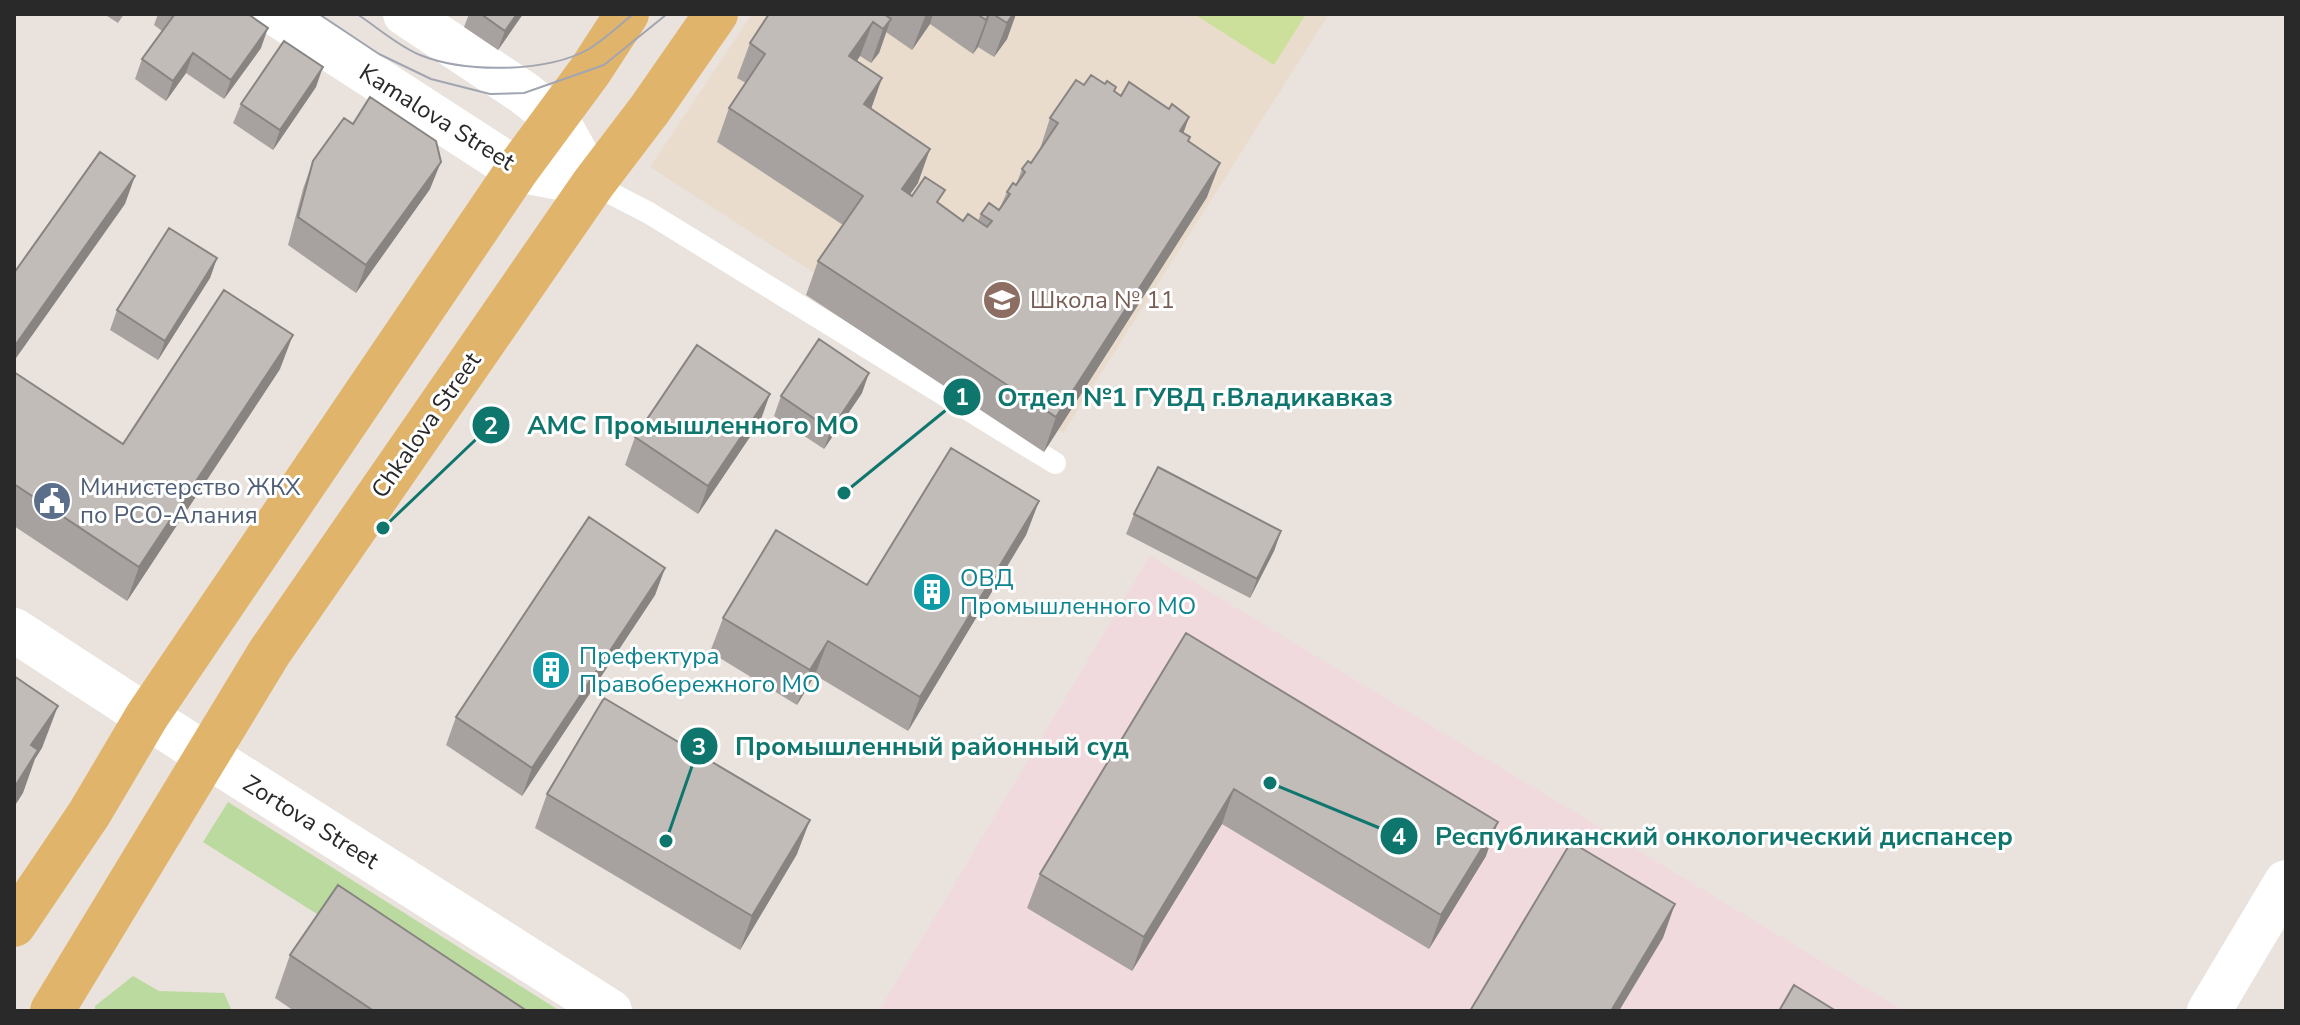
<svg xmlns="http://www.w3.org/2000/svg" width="2300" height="1025" font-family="'Nunito Sans',sans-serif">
	<rect width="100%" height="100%" fill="#eae2dc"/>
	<path fill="#e9dccd" d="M 752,14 L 1329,14 L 1063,433 L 650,167 Z"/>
	<path fill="#f0dade" d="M 1150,556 L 1904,1011 L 879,1011 Z"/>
	<path fill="#bbda9f" d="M 228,802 L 560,1011 L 471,1011 L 203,842 Z
		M 133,976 L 159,991 L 224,993 L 232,1011 L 95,1011 L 95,1006 Z"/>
	<path fill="#cde09b" d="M 1194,14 L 1306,14 L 1274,65 Z"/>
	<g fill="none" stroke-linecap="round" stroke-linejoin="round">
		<path stroke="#fff" stroke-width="22" d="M 593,184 L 649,213 L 1055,463"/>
		<path stroke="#fff" stroke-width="44" d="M 276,14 L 517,170 L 593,184
			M 405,14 L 524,93 L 556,118 L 593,184
			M 206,755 L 610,1011
			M 2209,1011 L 2286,882"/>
		<path stroke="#fff" stroke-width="44" d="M 14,630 L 206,755"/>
		<path stroke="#e0b46b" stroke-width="44" d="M 14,925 L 89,814 L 147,716 L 517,170 L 590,71 L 627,14
			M 52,1011 L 269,653 L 593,184 L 650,109 L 716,14"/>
		<path stroke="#a0a5b1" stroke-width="2" d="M 319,14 L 379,54 L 431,79 L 490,94 L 524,93 L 604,65 L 667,14
			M 357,14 C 377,27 398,46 420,55 C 465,73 546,73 589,49 C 605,39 619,26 633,14"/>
	</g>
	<path fill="#a7a29f" d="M 104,14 L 124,14 L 118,23 Z
		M 158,14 L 248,14 L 261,48 L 224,99 L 186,73 L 166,101 L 135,79 L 142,59 L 162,31 L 154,25 Z
		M 469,14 L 523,14 L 498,50 L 464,27 Z
		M 769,14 L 1016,14 L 1007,39 L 994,57 L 978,47 L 973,54 L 930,24 L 912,50 L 886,32 L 879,53 L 871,63 L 860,56 L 857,61 L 882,78 L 871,108 L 918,183 L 910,194 L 940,204 L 963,221 L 978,221 L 981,214 L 999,210 L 1007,192 L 1016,185 L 1022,169 L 1031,163 L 1039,152 L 1050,118 L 1084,85 L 1115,91 L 1121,96 L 1169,109 L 1189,117 L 1183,133 L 1190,137 L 1188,142 L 1207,197 L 1044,452 L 806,295 L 818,261 L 843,225 L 717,142 L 729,108 L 746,83 L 737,78 L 750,43 Z
		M 316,87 L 273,150 L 233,123 L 241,104 Z
		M 313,161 L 430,189 L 356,293 L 288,245 L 303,189 Z
		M 217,258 L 210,278 L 158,360 L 110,330 L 117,310 Z
		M 280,369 L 127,601 L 14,526 L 14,372 L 123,444 Z
		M 862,393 L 824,449 L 774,416 L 781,396 Z
		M 760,422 L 698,514 L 625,465 L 635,437 Z
		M 1039,501 L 1026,535 L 908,731 L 815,675 L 797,705 L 710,652 L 723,618 L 867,585 Z
		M 1134,514 L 1281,531 L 1274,551 L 1250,598 L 1126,534 Z
		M 665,568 L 655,595 L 522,796 L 446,745 L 456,717 Z
		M 1186,633 L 1486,856 L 1429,949 L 1222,824 L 1132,971 L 1027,908 L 1040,874 Z
		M 547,794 L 797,854 L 740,950 L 535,828 Z
		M 290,955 L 527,1011 L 294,1011 L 275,998 Z"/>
	<path fill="#888482" d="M 517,14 L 523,14 L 498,50 L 505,31 Z
		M 926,14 L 933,14 L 930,24 L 912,50 Z
		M 990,14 L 978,47 L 973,54 L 986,20 Z
		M 1013,14 L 1016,14 L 1007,39 L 994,57 L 1007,23 Z
		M 891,19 L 879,53 L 871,63 L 883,29 Z
		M 873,22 L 860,56 L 837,90 L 849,56 Z
		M 268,28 L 261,48 L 224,99 L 231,80 Z
		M 193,53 L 186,73 L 166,101 L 173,81 Z
		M 323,67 L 316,87 L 273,150 L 280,130 Z
		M 882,78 L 870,112 L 864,104 Z
		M 1189,117 L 1177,151 L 1180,131 Z
		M 930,149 L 918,183 L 890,223 L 902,189 Z
		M 441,162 L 430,189 L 356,293 L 366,265 Z
		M 1220,163 L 1207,197 L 1044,452 L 1056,417 Z
		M 135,176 L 125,204 L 14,361 L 14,347 Z
		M 217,258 L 210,278 L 158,360 L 165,341 Z
		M 293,335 L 280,369 L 127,601 L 139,567 Z
		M 869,373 L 862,393 L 824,449 L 831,430 Z
		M 770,394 L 760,422 L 698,514 L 708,486 Z
		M 1039,501 L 1026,535 L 908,731 L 920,697 Z
		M 1281,531 L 1274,551 L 1250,598 L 1257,579 Z
		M 665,568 L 655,595 L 522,796 L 532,768 Z
		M 828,641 L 815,675 L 797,705 L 810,670 Z
		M 58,706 L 42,748 L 35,759 L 23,793 L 14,807 L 14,789 L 31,745 Z
		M 1234,789 L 1222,824 L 1132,971 L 1144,937 Z
		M 810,820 L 797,854 L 740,950 L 752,916 Z
		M 1498,822 L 1486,856 L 1429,949 L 1441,915 Z
		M 1675,904 L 1663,938 L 1619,1011 L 1611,1011 Z"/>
	<path fill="#c2bcb9" stroke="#888482" stroke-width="2" d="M 173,14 L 248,14 L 268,28 L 231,80 L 193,53 L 173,81 L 142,59 L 174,15 Z
		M 481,14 L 517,14 L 505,31 Z
		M 769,14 L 884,14 L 891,19 L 883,29 L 873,22 L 849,56 L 882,78 L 864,104 L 930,149 L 902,189 L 912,196 L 925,177 L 945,190 L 937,202 L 963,221 L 968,214 L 987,227 L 992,221 L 981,214 L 989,203 L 999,210 L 1010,194 L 1007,192 L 1013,183 L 1016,185 L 1025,172 L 1022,169 L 1028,161 L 1031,163 L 1058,123 L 1050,118 L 1076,80 L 1084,85 L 1091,75 L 1105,84 L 1107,81 L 1116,87 L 1114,91 L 1121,96 L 1129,82 L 1169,109 L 1172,104 L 1189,117 L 1180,131 L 1190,137 L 1188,141 L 1220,163 L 1056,417 L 818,261 L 863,196 L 729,108 L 765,54 L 750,43 Z
		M 977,14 L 989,14 L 986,20 Z
		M 993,14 L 1013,14 L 1007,23 Z
		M 284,41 L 323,67 L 280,130 L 241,104 Z
		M 370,97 L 436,141 L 441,162 L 366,265 L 298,217 L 313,161 L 344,118 L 353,124 Z
		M 100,152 L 135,176 L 14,347 L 14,273 Z
		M 169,228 L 217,258 L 165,341 L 117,310 Z
		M 224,290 L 293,335 L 139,567 L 14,484 L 14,372 L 123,444 Z
		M 819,339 L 869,373 L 831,430 L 781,396 Z
		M 697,345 L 770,394 L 708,486 L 635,437 Z
		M 951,448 L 1039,501 L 920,697 L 828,641 L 810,670 L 723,618 L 776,530 L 867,585 Z
		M 1158,467 L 1281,531 L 1257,579 L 1134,514 Z
		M 589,517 L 665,568 L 532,768 L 456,717 Z
		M 1186,633 L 1498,822 L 1441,915 L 1234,789 L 1144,937 L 1040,874 Z
		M 14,676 L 58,706 L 31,745 L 38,750 L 14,788 Z
		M 604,698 L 810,820 L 752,916 L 547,794 Z
		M 1571,842 L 1675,904 L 1611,1011 L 1470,1011 Z
		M 338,885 L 527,1011 L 374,1011 L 290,955 Z
		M 1794,985 L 1836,1011 L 1779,1011 Z"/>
	<defs>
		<symbol id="school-disc" viewBox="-11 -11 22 22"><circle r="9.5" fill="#8d6e63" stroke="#fff"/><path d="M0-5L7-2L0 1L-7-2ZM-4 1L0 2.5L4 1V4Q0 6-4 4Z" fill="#fff"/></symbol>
		<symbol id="civic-disc" viewBox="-11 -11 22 22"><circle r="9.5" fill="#5c6f8a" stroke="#fff"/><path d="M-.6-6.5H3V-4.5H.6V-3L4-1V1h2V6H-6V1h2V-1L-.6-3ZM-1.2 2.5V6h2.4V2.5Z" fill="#fff"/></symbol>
		<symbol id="building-disc" viewBox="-11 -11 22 22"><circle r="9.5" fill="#0f9aa8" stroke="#fff"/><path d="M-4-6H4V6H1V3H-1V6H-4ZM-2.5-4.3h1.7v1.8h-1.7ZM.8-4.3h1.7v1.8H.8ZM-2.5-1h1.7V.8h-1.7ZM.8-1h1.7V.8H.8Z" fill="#fff"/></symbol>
	</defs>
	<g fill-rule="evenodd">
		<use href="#school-disc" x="980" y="278" width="44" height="44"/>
		<use href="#civic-disc" x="30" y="479" width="44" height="44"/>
		<use href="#building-disc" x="910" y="570" width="44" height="44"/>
		<use href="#building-disc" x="529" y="648" width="44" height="44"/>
	</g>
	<g text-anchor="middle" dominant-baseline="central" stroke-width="6" stroke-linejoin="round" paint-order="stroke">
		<g font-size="24" fill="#292929" stroke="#fff">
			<text transform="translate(437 117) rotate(32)">Kamalova Street</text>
			<text transform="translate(426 425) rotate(-55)">Chkalova Street</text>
			<text transform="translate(311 822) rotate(32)">Zortova Street</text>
		</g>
		<g font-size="24" fill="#785e54" stroke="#fff" text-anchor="start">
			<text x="1030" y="300">Школа № 11</text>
		</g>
		<g font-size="24" fill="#4e5e75" stroke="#fff" text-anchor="start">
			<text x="80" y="487">Министерство ЖКХ<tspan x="80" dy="28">по РСО-Алания</tspan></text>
		</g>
		<g font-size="24" fill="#0d838f" stroke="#fff" text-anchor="start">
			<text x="960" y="578">ОВД<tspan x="960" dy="28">Промышленного МО</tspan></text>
			<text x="579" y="656">Префектура<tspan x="579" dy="28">Правобережного МО</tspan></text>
		</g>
	</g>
	<path fill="none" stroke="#0f766e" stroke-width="3" d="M844 493L962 397M383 528L491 425M666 841L699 746M1270 783L1399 836"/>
	<g fill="#0f766e" stroke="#fff" stroke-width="3">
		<circle cx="844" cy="493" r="8"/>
		<circle cx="383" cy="528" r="8"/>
		<circle cx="666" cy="841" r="8"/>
		<circle cx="1270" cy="783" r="8"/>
		<circle cx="962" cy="397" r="20"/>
		<circle cx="491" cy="425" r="20"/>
		<circle cx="699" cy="746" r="20"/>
		<circle cx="1399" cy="836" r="20"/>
	</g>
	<g font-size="24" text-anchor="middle" font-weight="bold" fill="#fff">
		<text x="962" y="405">1</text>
		<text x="491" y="434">2</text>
		<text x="699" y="755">3</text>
		<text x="1399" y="845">4</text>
	</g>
	<g font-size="26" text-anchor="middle" font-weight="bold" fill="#0f766e" stroke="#fff" stroke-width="6" stroke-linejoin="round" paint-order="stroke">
		<text x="1195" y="406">Отдел №1 ГУВД г.Владикавказ</text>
		<text x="693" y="434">АМС Промышленного МО</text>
		<text x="932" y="755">Промышленный районный суд</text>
		<text x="1724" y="845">Республиканский онкологический диспансер</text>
	</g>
	<rect width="2300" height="1025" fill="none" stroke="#292929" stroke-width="32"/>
</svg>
